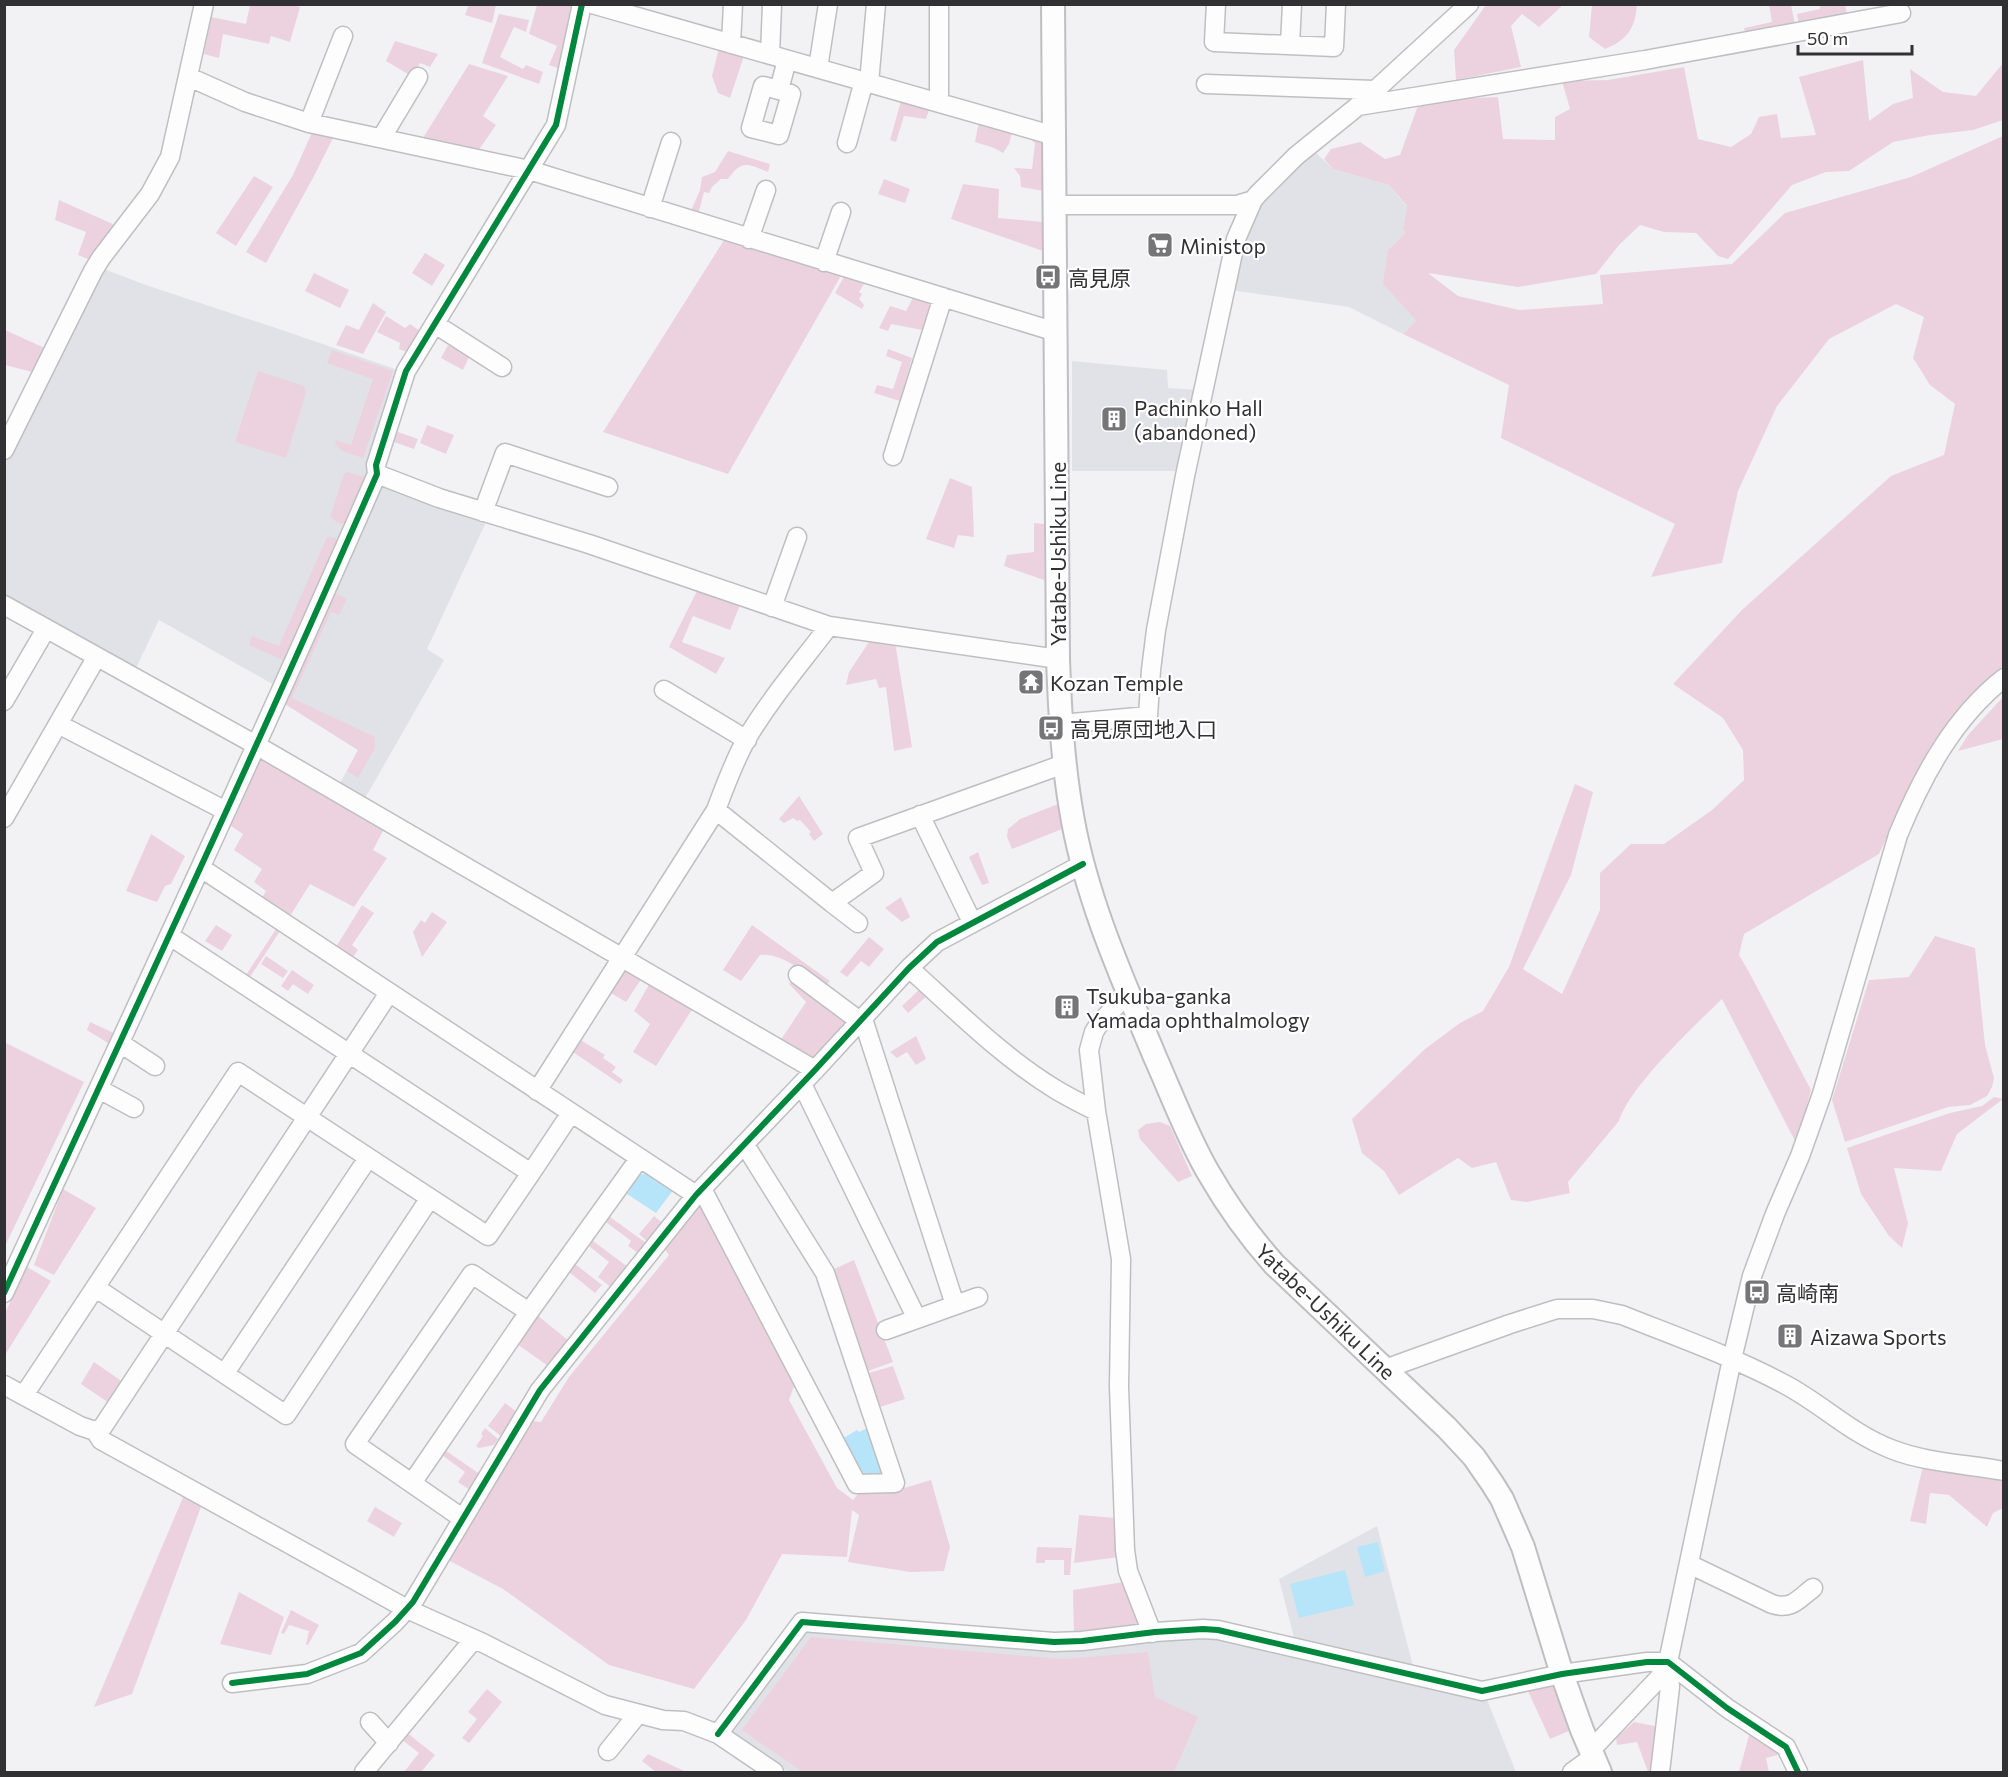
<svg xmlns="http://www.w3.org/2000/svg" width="2008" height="1777" font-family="Commissioner,'Noto Sans JP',sans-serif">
	<rect width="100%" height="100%" fill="#f2f2f5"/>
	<path fill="#e1e1e8" d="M 1313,150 L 1333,169 L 1389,185 L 1407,207 L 1403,229 L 1405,233 L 1388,250 L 1416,320 L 1403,334 L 1349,307 L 1231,290 L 1239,243 L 1264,196 Z
		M 101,268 L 146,285 L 279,329 L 401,371 L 369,472 L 276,686 L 159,620 L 135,670 L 5,597 L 4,461 Z
		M 1072,361 L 1167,370 L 1168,388 L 1199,390 L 1181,471 L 1072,471 Z
		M 386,485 L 487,520 L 427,649 L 444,660 L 364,800 L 339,785 L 358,750 L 285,704 L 378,488 Z
		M 1377,1526 L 1414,1670 L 1486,1697 L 1516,1772 L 789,1772 L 728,1732 L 805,1629 L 1165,1640 L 1220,1636 L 1298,1653 L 1279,1579 Z"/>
	<path fill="#ecd2de" d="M 469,4 L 496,5 L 492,23 L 465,15 Z
		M 1845,4 L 1847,15 L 1799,25 L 1797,14 L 1820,9 L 1820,5 Z
		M 293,5 L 300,7 L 290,42 L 271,36 L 269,44 L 223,34 L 219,58 L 204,54 L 211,17 L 246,24 L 250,5 Z
		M 537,5 L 566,5 L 575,7 L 561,69 L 549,65 L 557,46 L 529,34 Z
		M 1486,5 L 1561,5 L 1561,7 L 1539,27 L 1522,14 L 1511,26 L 1521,67 L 1456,80 L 1454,50 Z
		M 1592,5 L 1637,5 C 1635,29 1627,40 1605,49 L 1589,37 Z
		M 1769,5 L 1791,5 L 1795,24 L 1746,35 L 1744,28 L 1772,22 Z
		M 499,14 L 529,20 L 526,32 L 514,27 L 500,57 L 523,69 L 526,65 L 543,72 L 539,84 L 482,63 Z
		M 395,41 L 438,54 L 430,67 L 420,63 L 413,77 L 386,61 Z
		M 719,48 L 744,56 L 730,98 L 718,93 L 712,76 Z
		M 1863,60 L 1869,121 L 1893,104 L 1913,98 L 1910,69 L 1943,92 L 1976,96 L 2003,63 L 2003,120 L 1973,130 L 1930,135 L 1893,142 L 1849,171 L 1826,172 L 1792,185 L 1728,259 L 1718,256 L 1696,233 L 1664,232 L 1640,225 L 1619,245 L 1596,274 L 1518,287 L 1428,273 L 1458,296 L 1519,310 L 1603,304 L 1600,275 L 1732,264 L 1785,213 L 1911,177 L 2003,136 L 2003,666 L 1953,719 L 1929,754 L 1913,781 L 1879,854 L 1744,934 L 1739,955 L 1749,972 L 1811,1090 L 1797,1145 L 1722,999 C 1695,1025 1629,1087 1619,1121 L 1568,1182 L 1570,1193 L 1527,1202 L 1511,1200 L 1496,1162 L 1472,1168 L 1458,1158 L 1399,1195 L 1384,1171 L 1362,1153 L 1352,1119 L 1425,1049 L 1460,1023 L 1483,1011 L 1509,967 L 1575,784 L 1593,792 L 1571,875 L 1523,969 L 1562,994 L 1600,910 L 1600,873 L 1631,844 L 1664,844 L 1712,810 L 1744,780 L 1743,750 L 1723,718 L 1673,684 L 1742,610 L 1891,476 L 1944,455 L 1955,404 L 1930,385 L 1913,358 L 1924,317 L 1896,304 L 1829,339 L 1777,406 L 1738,491 L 1722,563 L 1651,577 L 1675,524 L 1501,438 L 1509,385 L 1403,334 L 1416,320 L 1383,284 L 1388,250 L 1405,233 L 1403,229 L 1407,206 L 1389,185 L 1333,169 L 1324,159 L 1331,149 L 1360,142 L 1385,159 L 1400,155 L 1420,100 L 1498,97 L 1503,139 L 1555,140 L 1555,117 L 1570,109 L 1562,81 L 1608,80 L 1684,67 L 1698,139 L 1731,147 L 1751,134 L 1759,117 L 1777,114 L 1781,138 L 1816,135 L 1799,77 Z
		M 469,64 L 508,76 L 483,116 L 496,125 L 478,151 L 423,138 Z
		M 901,101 L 930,107 L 926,119 L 904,116 L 896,142 L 890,140 Z
		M 979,121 L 1012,132 L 1009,144 L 1003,153 L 994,148 L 975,142 Z
		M 314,128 L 335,134 L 313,178 L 266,263 L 246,252 L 293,175 Z
		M 1025,135 L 1044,139 L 1044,191 L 1021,187 L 1020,176 L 1014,168 L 1032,169 L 1035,143 Z
		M 728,151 L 770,164 L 768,172 C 748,164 742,159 728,179 L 721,179 L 712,187 L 709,193 L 704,192 L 698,215 L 690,213 L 700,190 L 702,177 L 715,172 Z
		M 254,176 L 273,187 L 236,246 L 216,233 Z
		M 884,179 L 910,189 L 905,203 L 878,194 Z
		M 963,184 L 999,189 L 998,218 L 1043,222 L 1043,251 L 951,219 Z
		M 59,200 L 115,225 L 90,260 L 78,255 L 86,232 L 55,220 Z
		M 726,237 L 842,274 L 728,474 L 603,432 Z
		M 425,253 L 445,265 L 432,286 L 412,273 Z
		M 314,273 L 349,290 L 340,308 L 305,291 Z
		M 846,273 L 862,279 L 864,284 L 859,292 L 862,294 L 859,299 L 864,305 L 862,309 L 835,293 Z
		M 915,294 L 933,299 L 922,330 L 891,324 L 888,331 L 879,328 L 890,306 L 906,311 Z
		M 373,303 L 386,312 L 363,354 L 336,345 L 346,325 L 359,330 Z
		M 386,316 L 405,328 L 410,324 L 423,333 L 409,353 L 399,349 L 400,343 L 377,332 Z
		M 5,330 L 47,349 L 36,373 L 5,365 Z
		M 448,345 L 469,357 L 463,370 L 441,358 Z
		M 888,349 L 912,358 L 900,401 L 874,393 L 877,385 L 893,389 L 902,362 L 886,356 Z
		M 332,350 L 393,371 L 363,458 L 342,451 L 335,444 L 336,440 L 351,445 L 373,379 L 327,363 Z
		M 258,371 L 304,386 L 306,393 L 286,458 L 235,442 Z
		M 427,425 L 454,435 L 446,454 L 420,443 Z
		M 395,431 L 418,439 L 414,449 L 391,441 Z
		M 347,472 L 367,478 L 348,522 L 340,524 L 330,517 L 344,474 Z
		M 950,478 L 972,487 L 974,537 L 958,535 L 954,548 L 926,539 Z
		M 1034,523 L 1044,524 L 1044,580 L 1004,566 L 1007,555 L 1034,552 Z
		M 327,537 L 336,538 L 339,545 L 287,662 L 249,645 L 252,636 L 279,646 Z
		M 697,591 L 740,605 L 730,630 L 693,616 L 682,642 L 725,658 L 716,674 L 669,647 Z
		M 333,592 L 347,599 L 339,615 L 331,612 L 292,698 L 375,737 L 375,748 L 358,778 L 347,771 L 358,750 L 285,704 Z
		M 871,639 L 895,642 L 912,747 L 894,751 L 886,687 L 879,688 L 876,679 L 846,685 L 849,672 Z
		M 2003,697 L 2003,739 L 1958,751 L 1968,735 Z
		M 260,753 L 384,829 L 373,850 L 387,858 L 354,907 L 310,884 L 290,916 L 262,898 L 266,891 L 254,882 L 262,869 L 234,850 L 243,834 L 228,824 Z
		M 799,796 L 823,834 L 814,841 L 809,834 L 811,832 L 800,820 L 797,821 L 793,818 L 784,823 L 779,819 Z
		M 1058,804 L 1062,829 L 1012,849 L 1007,837 L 1008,829 L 1020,819 Z
		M 151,834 L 185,856 L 171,884 L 165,886 L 157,902 L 126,891 Z
		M 978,852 L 989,883 L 982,885 L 969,857 Z
		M 901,897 L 910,917 L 902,922 L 885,908 Z
		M 362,905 L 374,913 L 352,945 L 358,950 L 353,957 L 336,947 Z
		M 432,912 L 447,922 L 422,957 L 413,932 L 421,920 L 425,923 Z
		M 216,925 L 232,935 L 222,951 L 205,941 Z
		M 752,925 L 830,981 L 824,987 C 805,974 784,953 760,955 L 741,981 L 723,970 Z
		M 278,926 L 282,928 L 250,977 L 246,975 Z
		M 1935,936 L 1975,948 L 1985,1045 L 1994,1078 L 1992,1087 L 1987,1096 L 1970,1105 L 1948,1107 L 1845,1142 L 1832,1100 L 1869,980 L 1909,977 Z
		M 869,937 L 884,949 L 869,967 L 861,961 L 847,977 L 840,972 Z
		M 266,956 L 288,971 L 283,978 L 261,964 Z
		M 623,969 L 628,969 L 642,978 L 626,1002 L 609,992 Z
		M 292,970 L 314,985 L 308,994 L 293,984 L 288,991 L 281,986 Z
		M 794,976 L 848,1020 L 812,1059 L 780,1041 L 806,1002 L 789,984 Z
		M 651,981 L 693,1008 L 656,1066 L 633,1052 L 650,1024 L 634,1011 Z
		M 922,987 L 929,994 L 908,1013 L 902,1006 Z
		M 90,1022 L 116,1034 L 111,1045 L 87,1030 Z
		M 916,1036 L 926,1059 L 916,1065 L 907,1052 L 897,1058 L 890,1052 Z
		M 579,1039 L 605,1055 L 603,1058 L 616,1067 L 612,1072 L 623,1080 L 620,1084 L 570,1050 Z
		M 4,1042 L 84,1082 L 5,1246 L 4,1245 Z
		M 1994,1097 L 2003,1099 L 1957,1134 L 1941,1171 L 1894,1168 L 1908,1223 L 1902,1248 L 1889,1236 L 1861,1194 L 1847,1148 L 1950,1113 L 1982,1106 Z
		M 1160,1122 L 1170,1126 L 1192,1176 L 1178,1182 L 1140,1139 L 1138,1130 L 1146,1124 Z
		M 63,1189 L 96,1208 L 54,1275 L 34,1265 Z
		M 700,1201 L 794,1386 L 789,1400 L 837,1488 L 853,1500 L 861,1490 L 884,1494 L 931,1480 L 950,1547 L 944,1571 L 910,1572 L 848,1562 L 859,1515 L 852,1510 L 847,1557 L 782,1554 L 746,1620 L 694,1689 L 609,1665 L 503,1589 L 446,1559 L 531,1421 L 541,1422 L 569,1377 L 669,1255 L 663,1247 Z
		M 654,1216 L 664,1224 L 649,1243 L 639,1234 Z
		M 610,1217 L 646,1243 L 638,1253 L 628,1246 L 631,1241 L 606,1222 Z
		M 593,1241 L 628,1267 L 612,1288 L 598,1277 L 609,1262 L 589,1246 Z
		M 854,1260 L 893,1362 L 868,1371 L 830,1271 Z
		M 575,1264 L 602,1285 L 595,1293 L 569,1272 Z
		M 27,1267 L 51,1281 L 5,1355 L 5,1313 Z
		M 537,1315 L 569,1341 L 548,1366 L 517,1344 Z
		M 94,1362 L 123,1382 L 109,1403 L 81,1384 Z
		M 893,1366 L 905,1399 L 880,1407 L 869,1373 Z
		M 505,1403 L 517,1412 L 502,1437 L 488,1426 Z
		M 485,1428 L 498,1439 L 494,1445 L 479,1448 L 476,1446 L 483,1436 L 481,1434 Z
		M 445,1450 L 481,1475 L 470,1490 L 458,1482 L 465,1472 L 442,1455 Z
		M 1923,1466 L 2003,1479 L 2003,1508 L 1993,1513 L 1987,1527 L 1949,1495 L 1930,1493 L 1926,1524 L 1910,1521 Z
		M 184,1495 L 202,1504 L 132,1694 L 94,1707 Z
		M 375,1507 L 402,1523 L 394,1537 L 367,1521 Z
		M 1079,1515 L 1116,1518 L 1119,1557 L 1074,1563 Z
		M 1037,1547 L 1072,1548 L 1070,1575 L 1064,1575 L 1064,1560 L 1045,1560 L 1045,1563 L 1036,1563 Z
		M 1124,1582 L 1142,1627 L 1074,1636 L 1073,1590 Z
		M 239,1592 L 284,1617 L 271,1655 L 220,1644 Z
		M 291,1610 L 319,1625 L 308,1645 L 306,1644 L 309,1631 L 289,1625 L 284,1634 L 281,1633 Z
		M 811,1637 L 1062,1659 L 1148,1652 L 1155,1697 L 1198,1717 L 1174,1772 L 803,1772 L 742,1730 Z
		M 1553,1686 L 1569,1731 L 1550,1739 L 1528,1691 Z
		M 487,1689 L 502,1702 L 469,1743 L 462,1738 L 477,1719 L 468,1712 Z
		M 1634,1722 L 1660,1727 L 1655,1772 L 1648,1772 L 1637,1742 L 1617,1745 L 1616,1738 Z
		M 406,1732 L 435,1755 L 421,1772 L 404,1772 L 419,1753 L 401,1739 Z
		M 1750,1732 L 1782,1754 L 1766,1758 L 1769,1772 L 1739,1772 Z
		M 648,1754 L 684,1771 L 683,1772 L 656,1772 L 642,1761 Z"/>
	<path fill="#b6e5fa" d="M 649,1173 L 674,1189 L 656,1213 L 627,1194 L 638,1175 Z
		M 872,1426 L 885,1477 L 862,1477 L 842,1439 L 857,1430 L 859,1432 Z
		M 1378,1542 L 1385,1571 L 1365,1577 L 1357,1547 Z
		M 1345,1570 L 1354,1605 L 1299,1618 L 1290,1584 Z"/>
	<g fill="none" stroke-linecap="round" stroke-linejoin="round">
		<defs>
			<path id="minor" d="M 592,4 L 1055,136
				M 939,4 L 939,103
				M 1216,4 L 1214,42 L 1334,47 L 1336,4
				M 731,44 L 733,4
				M 1290,45 L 1292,4
				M 770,55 L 772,4
				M 818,68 L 828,4
				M 189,77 L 245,102 L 309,123 L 529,170 L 1056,332
				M 869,83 L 876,4
				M 1206,84 L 1374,90
				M 779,90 L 791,94 L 779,135 L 751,128 L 763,86 L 779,90 L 787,60
				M 1358,106 L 1645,60 L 1901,13
				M 309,123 L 343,36
				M 382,137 L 418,77
				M 847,143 L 864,81
				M 1056,205 L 1237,205 L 1253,200
				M 650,208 L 671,142
				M 749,239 L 766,190
				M 824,262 L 841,212
				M 435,324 L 502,367
				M 4,450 L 93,271 L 101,258 L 150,194 L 170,157 L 204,4
				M 893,456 L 943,297
				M 377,474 L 439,498 L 589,544 L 829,626 L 1058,659
				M 483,512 L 505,453 L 608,487
				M 4,605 L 256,745 L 815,1070
				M 772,607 L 797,537
				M 664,690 L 747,740
				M 4,701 L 46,629
				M 58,724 L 226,811
				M 1061,724 L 1148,716 L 1151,670 L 1156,630 L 1185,476 L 1236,239 L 1253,200 L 1258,194 L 1296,156 L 1358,106 L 1469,4
				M 716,810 L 832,903 L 874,873 L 858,838 L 1064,764
				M 920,815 L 972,922
				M 4,818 L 96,658
				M 201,868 L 696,1195
				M 832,903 L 858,923
				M 170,936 L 531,1173 L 571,1113
				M 909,968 C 956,1010 1001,1056 1055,1089 C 1068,1097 1082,1104 1096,1111
				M 798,975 L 861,1022
				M 1128,993 L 1099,1024 L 1094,1032 L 1089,1050 L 1096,1111 L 1121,1259 L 1119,1387 L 1125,1550 L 1128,1571 L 1152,1633
				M 863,1019 L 955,1305
				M 120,1043 L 155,1066
				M 802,1084 L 917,1319
				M 99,1089 L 134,1108
				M 537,1091 L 716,810 C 725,786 734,761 747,738 C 771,698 801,663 829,626
				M 702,1189 L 857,1484 L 895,1483 L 825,1273 L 745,1145
				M 96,1288 L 286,1415 L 430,1198
				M 4,1293 C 130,1020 257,749 377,474 L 376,465 L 406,371 L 556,125 L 582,4
				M 529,1312 L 639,1159
				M 886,1330 L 978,1297
				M 1385,1369 L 1510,1324 L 1557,1309 L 1593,1309 L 1622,1315 C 1677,1337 1734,1357 1786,1385 C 1823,1405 1852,1434 1891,1449 C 1926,1463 1967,1464 2004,1471
				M 225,1373 L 368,1158
				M 4,1385 L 80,1426 L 95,1431 L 102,1428 L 389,993
				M 24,1395 L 238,1072 L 488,1236 L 531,1173
				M 95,1431 L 101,1440 L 407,1609 L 483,1643 L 605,1705 L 663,1720 L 684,1721 L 718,1734 L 774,1772
				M 412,1483 L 529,1312 L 472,1274 L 355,1444 L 462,1518
				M 1689,1564 L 1772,1604 C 1792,1610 1797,1600 1813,1588
				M 232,1683 L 307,1674 L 361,1653 L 395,1622 L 413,1602 L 540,1390 L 696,1195 L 815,1070 L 909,968 L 937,942 L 1083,864
				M 370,1722 L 389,1743
				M 718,1734 L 802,1622 L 1054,1642 L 1082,1641 L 1155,1632 L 1203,1629 L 1218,1630 L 1482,1691 L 1562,1674 L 1647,1662 L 1668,1662 L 1727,1708 L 1786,1747 L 1798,1772
				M 608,1751 L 638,1714
				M 1590,1751 L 1659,1678 L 1668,1662
				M 364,1772 L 474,1639
				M 1572,1772 L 1593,1757
				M 1660,1772 L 1670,1687 L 1668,1662 L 1732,1359 L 1752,1276 L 1775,1214 L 1800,1156 L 1822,1094 L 1898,835 C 1922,777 1953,718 2004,678"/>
			<path id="major" d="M 1053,4 L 1058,659 C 1060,714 1063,767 1073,821 C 1088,903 1123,980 1155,1057 C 1172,1095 1187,1136 1208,1172 C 1227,1205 1249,1236 1274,1264 L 1447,1428 L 1474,1457 L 1492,1483 L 1502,1499 L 1523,1547 L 1562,1674 L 1582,1730 L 1600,1772"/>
		</defs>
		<use href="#minor" stroke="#bfbfc1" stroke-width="21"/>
		<use href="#major" stroke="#bfbfc1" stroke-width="26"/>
		<use href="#minor" stroke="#fdfdfe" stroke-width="18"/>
		<use href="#major" stroke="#fdfdfe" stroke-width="22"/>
		<defs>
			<path id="cycleway" d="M 4,1293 C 130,1020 257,749 377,474 L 376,465 L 406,371 L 556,125 L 582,4
				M 232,1683 L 307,1674 L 361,1653 L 395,1622 L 413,1602 L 540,1390 L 696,1195 L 815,1070 L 909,968 L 937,942 L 1083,864
				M 718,1734 L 802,1622 L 1054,1642 L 1082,1641 L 1155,1632 L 1203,1629 L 1218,1630 L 1482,1691 L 1562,1674 L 1647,1662 L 1668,1662 L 1727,1708 L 1786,1747 L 1798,1772"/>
		</defs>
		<use href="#cycleway" stroke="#fff" stroke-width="10"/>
		<use href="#cycleway" stroke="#00873e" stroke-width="6"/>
	</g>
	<defs>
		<symbol id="supermarket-square" viewBox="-11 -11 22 22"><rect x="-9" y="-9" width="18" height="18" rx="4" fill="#757577" stroke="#fff"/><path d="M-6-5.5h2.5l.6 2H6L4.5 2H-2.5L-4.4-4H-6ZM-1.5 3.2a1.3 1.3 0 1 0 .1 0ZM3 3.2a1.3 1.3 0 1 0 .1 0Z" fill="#fff"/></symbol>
		<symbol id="bus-square" viewBox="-11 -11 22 22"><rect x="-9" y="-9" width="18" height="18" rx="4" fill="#757577" stroke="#fff"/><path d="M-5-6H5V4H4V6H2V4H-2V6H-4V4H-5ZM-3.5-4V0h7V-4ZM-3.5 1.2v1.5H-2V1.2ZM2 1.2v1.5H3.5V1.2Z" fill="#fff"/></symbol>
		<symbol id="building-square" viewBox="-11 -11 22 22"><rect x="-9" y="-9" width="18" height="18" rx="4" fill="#757577" stroke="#fff"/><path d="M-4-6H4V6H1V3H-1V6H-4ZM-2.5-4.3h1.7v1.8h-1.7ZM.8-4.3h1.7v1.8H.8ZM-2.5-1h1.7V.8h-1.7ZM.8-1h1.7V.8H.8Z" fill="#fff"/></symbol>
		<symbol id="temple-square" viewBox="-11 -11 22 22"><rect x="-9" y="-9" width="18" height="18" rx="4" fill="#757577" stroke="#fff"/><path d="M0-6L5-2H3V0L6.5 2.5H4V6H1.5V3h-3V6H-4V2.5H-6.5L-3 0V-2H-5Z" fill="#fff"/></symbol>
	</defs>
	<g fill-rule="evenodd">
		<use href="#supermarket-square" x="1145" y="230" width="30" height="30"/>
		<use href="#bus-square" x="1033" y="262" width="30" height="30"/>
		<use href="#building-square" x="1099" y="404" width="30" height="30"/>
		<use href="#temple-square" x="1016" y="667" width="30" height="30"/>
		<use href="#bus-square" x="1036" y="713" width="30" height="30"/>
		<use href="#building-square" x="1052" y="992" width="30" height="30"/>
		<use href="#bus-square" x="1742" y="1277" width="30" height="30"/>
		<use href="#building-square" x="1775" y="1321" width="30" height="30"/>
	</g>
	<g text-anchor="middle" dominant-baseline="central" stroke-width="4.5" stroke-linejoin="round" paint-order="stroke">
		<g font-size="21" fill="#313133" stroke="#fff" text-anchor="start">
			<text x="1180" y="245">Ministop</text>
			<text x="1068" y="277">高見原</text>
			<text x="1134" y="407">Pachinko Hall<tspan x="1134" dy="24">(abandoned)</tspan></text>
			<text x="1050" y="682">Kozan Temple</text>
			<text x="1070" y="728">高見原団地入口</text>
			<text x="1086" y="995">Tsukuba-ganka<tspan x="1086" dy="24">Yamada ophthalmology</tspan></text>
			<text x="1776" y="1292">高崎南</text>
			<text x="1810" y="1336">Aizawa Sports</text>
		</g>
		<g font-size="21" fill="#313133" stroke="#fff">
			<text transform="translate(1057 554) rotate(-90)">Yatabe-Ushiku Line</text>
			<text transform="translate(1326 1311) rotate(44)">Yatabe-Ushiku Line</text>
		</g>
	</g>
	<rect width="2008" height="1777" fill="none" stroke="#313133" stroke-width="12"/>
	<path d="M1798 45v9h114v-9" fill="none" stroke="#313133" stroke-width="3"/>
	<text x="1807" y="45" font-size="18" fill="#313133" stroke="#ffffff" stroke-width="4.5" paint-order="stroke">50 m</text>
</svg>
